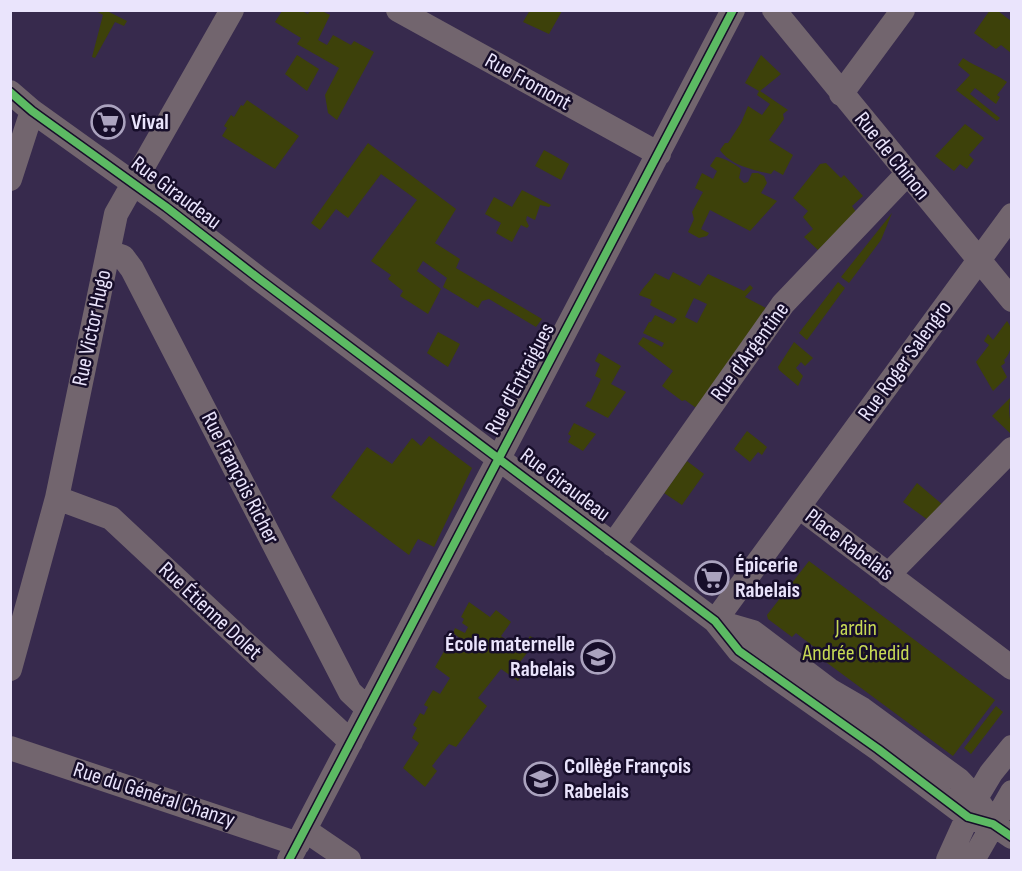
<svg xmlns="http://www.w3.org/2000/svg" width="1022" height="871" font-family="'Sofia Sans Condensed',sans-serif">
	<rect width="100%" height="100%" fill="#372a4d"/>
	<path fill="#3d410a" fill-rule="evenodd" d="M 530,10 L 562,10 L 562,11 L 549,34 L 523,22 Z
		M 990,10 L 998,11 L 1011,21 L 1011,53 L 1001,45 L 996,49 L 974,33 Z
		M 96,11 L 107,11 L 127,21 L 124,26 L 115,22 L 95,58 L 92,57 L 103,15 Z
		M 282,11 L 302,11 L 308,14 L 310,11 L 322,11 L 330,15 L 318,40 L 327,45 L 333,35 L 351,45 L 354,41 L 374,52 L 337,120 L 328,113 L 325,95 L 339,68 L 297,44 L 301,38 L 275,22 Z
		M 297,55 L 319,69 L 307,91 L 285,74 Z
		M 761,55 L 781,74 L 760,91 L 788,110 L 783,114 L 784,119 L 769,140 L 793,155 L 783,175 L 774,170 L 771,174 C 754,170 731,166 720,150 L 725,143 L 728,143 L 741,123 L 748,106 L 762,115 L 770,104 L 757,95 L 759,91 L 745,83 Z
		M 963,58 C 977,68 993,72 1007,82 L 997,95 L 1000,97 L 996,104 L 975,88 L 970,94 L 1000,118 L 997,121 L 956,90 L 970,75 L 958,65 Z
		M 247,100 L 299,136 L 275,169 L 222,136 L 227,128 L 224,126 L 231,115 L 234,117 L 241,105 L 243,106 Z
		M 965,124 L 984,138 L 969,155 L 974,160 L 967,169 L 960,164 L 954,171 L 935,156 Z
		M 368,143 L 456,209 L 435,243 L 460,259 L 456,268 L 542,319 L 536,327 L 489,299 L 482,301 L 478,308 L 443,287 L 447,278 L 423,261 L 417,271 L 441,289 L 428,314 L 400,296 L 403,291 L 388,279 L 391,275 L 371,261 L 417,200 L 381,174 L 348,218 L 336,209 L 320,230 L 311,223 Z
		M 544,150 L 569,164 L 561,180 L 535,166 Z
		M 716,157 C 722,157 737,165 741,169 L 739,178 L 744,183 L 748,182 L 752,173 L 758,173 L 764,176 L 767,183 L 761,193 L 777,201 L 750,231 L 710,210 L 701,229 L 709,233 L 707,236 L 699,238 L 688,232 L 694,219 L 692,212 L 703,192 L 695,188 L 702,173 L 713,179 L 717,171 L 710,166 Z
		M 826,163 L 841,178 L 844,175 L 863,196 L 852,206 L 856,212 L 818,250 L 804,237 L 813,229 L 803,217 L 808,211 L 793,198 L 820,164 Z
		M 522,190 L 551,205 L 549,207 L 540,205 L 535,220 L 527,216 L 526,220 L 529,226 L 527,228 L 521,225 L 512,242 L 496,233 L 501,223 L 485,214 L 494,197 L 512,207 Z
		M 892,213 L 881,240 L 849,283 L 841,277 Z
		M 673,272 L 700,286 L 708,274 L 744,291 L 750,285 L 753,288 L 745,297 L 766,308 L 699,410 L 685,400 L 682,401 L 662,386 L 673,371 L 638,344 L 643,337 L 662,347 L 664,343 L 643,333 L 649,322 L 651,322 L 655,315 L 673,324 L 677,319 L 650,305 L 652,300 L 639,295 C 643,286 651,281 655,273 L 669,280 ZM 694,298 L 707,304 L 697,323 L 685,317 Z
		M 838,282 L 845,288 L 807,340 L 799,333 Z
		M 1007,321 C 1016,332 1012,353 1004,360 L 1005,363 L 1001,366 L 1007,377 L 993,391 L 976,362 L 989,345 L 984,341 L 988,334 L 993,340 Z
		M 438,332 L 460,344 L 448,367 L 427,353 Z
		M 794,342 L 813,358 L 805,366 L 801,362 L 796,368 L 803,376 L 798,386 L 779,370 L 778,367 Z
		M 599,353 L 621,366 L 611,384 L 626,392 L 608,418 L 585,406 L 588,401 L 590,402 L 601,379 L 595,376 L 600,364 L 595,361 Z
		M 1011,397 C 1006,413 1012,419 1011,434 L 992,416 Z
		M 574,423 L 596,434 L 583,451 L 568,442 L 571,436 L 568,434 Z
		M 747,431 L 767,447 L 762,455 L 758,452 L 750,462 L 734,449 Z
		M 429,436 L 472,468 L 434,547 L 418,539 L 409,555 L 331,497 L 367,447 L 392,464 L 412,438 L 421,446 Z
		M 687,461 L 704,474 L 682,505 L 664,493 Z
		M 917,483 L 943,505 L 928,520 L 903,502 Z
		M 809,561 L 995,700 L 953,756 L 811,651 L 814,647 L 796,633 L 792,637 L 768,619 L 767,615 Z
		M 469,602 L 490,617 L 496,610 L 511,622 L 501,636 L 520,649 L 530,636 L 537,640 L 520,662 L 528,668 L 518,681 L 501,669 L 478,698 L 487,706 L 456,747 L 449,744 L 432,766 L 437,771 L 425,787 L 403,768 L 419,743 L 412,738 L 417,728 L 413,725 L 420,713 L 424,715 L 428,707 L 424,705 L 433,690 L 440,694 L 450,678 L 435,667 L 447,646 L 458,651 L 465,642 L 453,633 L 455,628 L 465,633 L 468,627 L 462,623 L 464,619 L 461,617 Z
		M 996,706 L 1003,712 L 971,754 L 964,748 Z"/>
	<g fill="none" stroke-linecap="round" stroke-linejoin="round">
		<path stroke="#72656e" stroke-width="24" d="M 398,10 L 659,154
			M 774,10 L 1012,300
			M 10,92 L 32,111 L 166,207 L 258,278 L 715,621 L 739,651 L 878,749 L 968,817 L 993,824 L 1012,837
			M 841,94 L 903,10
			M 10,179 L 32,111
			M 108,252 L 123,257 L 132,269 L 350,692 L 368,709
			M 57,498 L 111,518 L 351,742
			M 799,507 L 1012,668
			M 613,545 L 783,304 L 907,174
			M 888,575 L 1012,449
			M 715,621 L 1012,215
			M 715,621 L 753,632 L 831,691 L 862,709 L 959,780 L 976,798 L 993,824
			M 10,669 L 57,498 L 116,214 L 232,10
			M 10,748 L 298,844
			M 305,830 L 349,860
			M 289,860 L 733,10
			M 948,860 L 976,798 L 991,773 L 1012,747
			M 973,860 L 1012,792"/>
		<defs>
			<path id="cycleway" d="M 10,92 L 32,111 L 166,207 L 258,278 L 715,621 L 739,651 L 878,749 L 968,817 L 993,824 L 1012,837
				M 289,860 L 733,10"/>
		</defs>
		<use href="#cycleway" stroke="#170e2a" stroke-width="11"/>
		<use href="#cycleway" stroke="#5cba63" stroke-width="8"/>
	</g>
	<defs>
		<symbol id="supermarket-ring" viewBox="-11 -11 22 22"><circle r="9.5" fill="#170e2a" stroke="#aba3bf" stroke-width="1.5"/><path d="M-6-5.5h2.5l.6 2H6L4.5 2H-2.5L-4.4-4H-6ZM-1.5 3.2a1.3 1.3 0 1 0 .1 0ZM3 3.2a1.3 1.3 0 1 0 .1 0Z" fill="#aba3bf"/></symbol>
		<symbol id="school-ring" viewBox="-11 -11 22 22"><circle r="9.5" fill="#170e2a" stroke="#aba3bf" stroke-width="1.5"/><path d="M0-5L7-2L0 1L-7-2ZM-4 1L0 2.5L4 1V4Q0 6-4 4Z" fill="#aba3bf"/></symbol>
	</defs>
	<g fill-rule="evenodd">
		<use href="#supermarket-ring" x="89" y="103" width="38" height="38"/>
		<use href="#supermarket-ring" x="693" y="559" width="38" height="38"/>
		<use href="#school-ring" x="579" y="638" width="38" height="38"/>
		<use href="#school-ring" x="522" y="760" width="38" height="38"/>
	</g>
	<g text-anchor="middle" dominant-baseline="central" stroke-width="5" stroke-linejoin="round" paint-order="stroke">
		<g font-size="22" fill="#eae4fc" stroke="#170e2a">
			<text transform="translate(528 82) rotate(29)">Rue Fromont</text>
			<text transform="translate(892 156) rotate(51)">Rue de Chinon</text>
			<text transform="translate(176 193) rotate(37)">Rue Giraudeau</text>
			<text transform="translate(92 328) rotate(-78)">Rue Victor Hugo</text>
			<text transform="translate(750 352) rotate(-54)">Rue d'Argentine</text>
			<text transform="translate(905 361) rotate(-54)">Rue Roger Salengro</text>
			<text transform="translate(520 379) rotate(-62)">Rue d'Entraigues</text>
			<text transform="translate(240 478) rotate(63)">Rue François Richer</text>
			<text transform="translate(565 485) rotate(37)">Rue Giraudeau</text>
			<text transform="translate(849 545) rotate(37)">Place Rabelais</text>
			<text transform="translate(210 611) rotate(43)">Rue Étienne Dolet</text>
			<text transform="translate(154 795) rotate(18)">Rue du Général Chanzy</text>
		</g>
		<g font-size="22" font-weight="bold" fill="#eae4fc" stroke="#170e2a" text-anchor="start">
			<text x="131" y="122">Vival</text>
			<text x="735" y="565">Épicerie<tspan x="735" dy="25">Rabelais</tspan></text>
			<text x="575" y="644" text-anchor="end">École maternelle<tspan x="575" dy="25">Rabelais</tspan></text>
			<text x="564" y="766">Collège François<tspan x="564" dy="25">Rabelais</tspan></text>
		</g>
		<g font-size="22" fill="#c7d955" stroke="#170e2a">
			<text x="856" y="628">Jardin<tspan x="856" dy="25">Andrée Chedid</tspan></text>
		</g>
	</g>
	<rect width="1022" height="871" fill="none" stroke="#eae4fc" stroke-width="24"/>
</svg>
